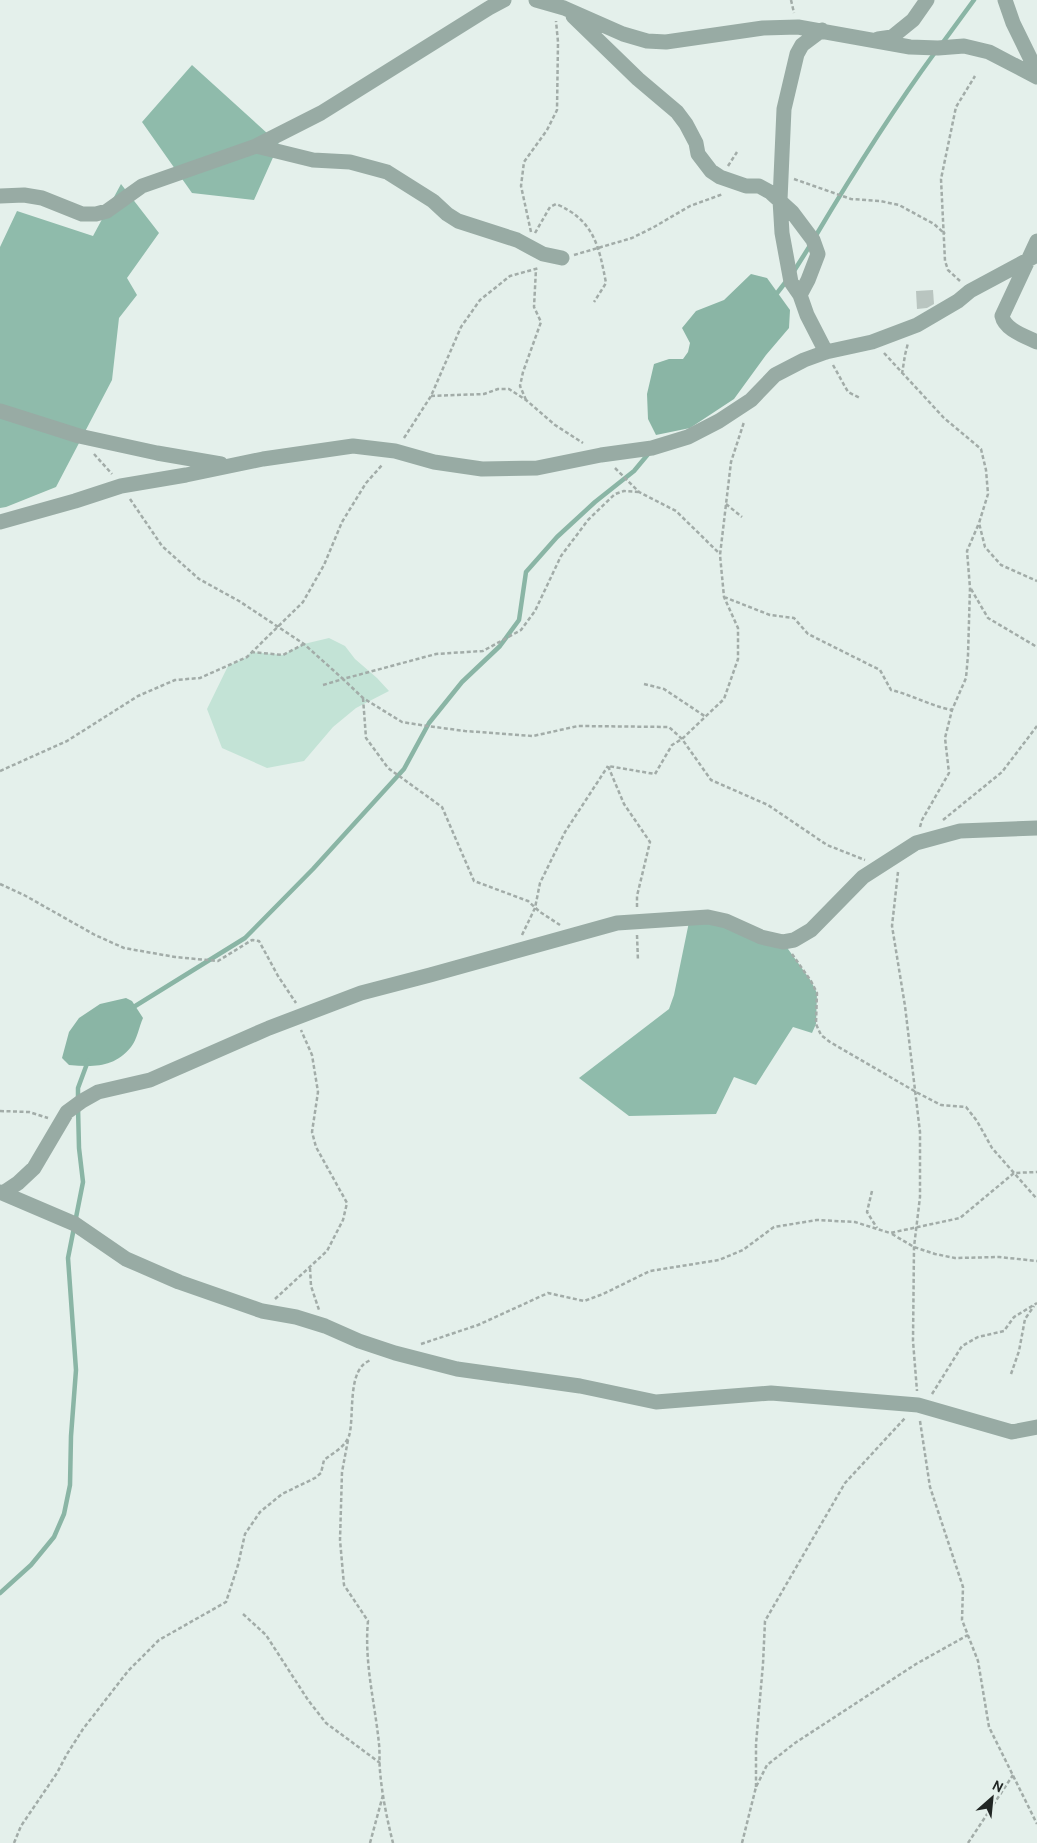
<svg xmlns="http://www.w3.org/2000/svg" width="1037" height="1843" font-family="Cabin,sans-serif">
	<rect width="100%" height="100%" fill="#e4f0eb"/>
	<path fill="#c3e3d6" d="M 329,638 L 345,646 L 355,659 L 377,678 L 389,691 L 356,708 L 333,727 L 304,761 L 267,768 L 222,748 L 207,709 L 228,666 L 247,657 L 251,652 L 283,655 L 304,644 Z"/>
	<path fill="#8fbbab" d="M 192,65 L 279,144 L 254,200 L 192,193 L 142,122 Z
		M 121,184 L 159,233 L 127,278 L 137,295 L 119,318 L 112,380 L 56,487 L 6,507 L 0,508 L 0,247 L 17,211 L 93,236 Z
		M 715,921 L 783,942 L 811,981 L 817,993 L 816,1024 L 812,1033 L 793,1027 L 756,1085 L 734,1077 L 716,1114 L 629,1116 L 579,1078 L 669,1009 L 674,995 L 689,922 Z"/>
	<path fill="#8ab5a5" d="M 751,274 L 767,278 L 790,310 L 789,328 L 766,355 L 734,399 L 690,428 L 656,435 L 648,419 L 647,394 L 654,364 L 669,359 L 683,359 L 688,352 L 690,343 L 682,328 L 696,311 L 724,300 Z
		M 126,998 L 132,1001 L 143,1018 C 139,1027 137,1040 131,1047 C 114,1068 93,1067 69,1065 L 62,1058 L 69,1032 L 79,1018 L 100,1004 Z"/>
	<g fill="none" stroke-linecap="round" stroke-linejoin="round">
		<path stroke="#8ab5a5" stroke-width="4.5" d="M 941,45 L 974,0
			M 815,237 C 853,173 892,111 936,51
			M 794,271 L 811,244
			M 774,297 L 788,279
			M 132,1008 L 245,938 L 313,869 L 404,769 L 429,723 L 462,682 L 500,646 L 519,620 L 526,572 L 557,537 L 595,502 L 634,471 L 649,453
			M 78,1099 L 78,1088 L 88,1061
			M 0,1593 L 31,1565 L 54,1537 L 64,1514 L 70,1485 L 71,1436 L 76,1370 L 68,1258 L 83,1182 L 79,1148 L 78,1107"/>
	</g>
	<path fill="#b9c5c0" d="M 933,290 L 934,304 L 927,308 L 917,309 L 916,291 Z"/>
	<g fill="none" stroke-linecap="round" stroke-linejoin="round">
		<path stroke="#a2aca8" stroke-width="2.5" stroke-dasharray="4 2.5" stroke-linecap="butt" d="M 791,0 L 794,13
			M 728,166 L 737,152
			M 794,179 L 851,199 L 880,201 L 899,205 L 934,224 L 945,234
			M 531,232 L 521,186 L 524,162 L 547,130 L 557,110 L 558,42 L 556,21
			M 535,233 L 550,207 L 556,204 C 594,220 599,246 606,283 L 594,302
			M 574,255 L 632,238 L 654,227 L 690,206 L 723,194
			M 960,281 L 948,270 L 945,261 L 941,179 L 956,107 L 975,76
			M 884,353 L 944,418 L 981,449 L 986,470 L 988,494 L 979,523 L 985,547 L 1001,565 L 1037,581
			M 833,365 L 848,392 L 860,398
			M 902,374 L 905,355 L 908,343
			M 431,396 L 484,394 L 498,389 L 509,389 L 526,400 L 555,425 L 583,443
			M 526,400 L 520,386 L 523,372 L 541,322 L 534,307 L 536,269
			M 404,438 L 431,396 L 461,327 L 480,300 L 510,276 L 539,268
			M 94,454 L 112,474
			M 615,468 L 639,492 L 676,511 L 720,554
			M 130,499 L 162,546 L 199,579 L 239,601 L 304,644 L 343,679 L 436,654 L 483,651 L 521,630 L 535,611 L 561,556 L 588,520 L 615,494 L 624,491 L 639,492
			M 726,504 L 742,517
			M 971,589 L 988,618 L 1037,647
			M 724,597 L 770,615 L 794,618 L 808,634 L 880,670 L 891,690 C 912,695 931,706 952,710
			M 251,652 L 283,655 L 304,644
			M 644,684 L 664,689 L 706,717
			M 323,685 L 343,679 L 363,698 L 402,722 L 427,726 L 465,731 L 533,736 L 578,726 L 669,727 L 682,739 L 711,780 L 768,805 L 827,845 L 865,860
			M 363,698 L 366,738 L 388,768 L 442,807 L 474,881 L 528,901 L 540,912 L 560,925
			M 0,771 L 67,741 L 138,696 L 175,680 L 200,678 L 247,657 L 303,602 L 324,565 L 342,522 L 366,483 L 383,464
			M 943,820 L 1002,772 L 1037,726
			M 920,827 L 922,820 L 949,773 L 945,738 L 952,710 L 966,678 L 968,655 L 970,588 L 967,551 L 979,523
			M 898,872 L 892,926 L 905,1006 L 920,1132 L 920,1197 L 914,1247 L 913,1341 L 917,1391
			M 0,884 L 24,895 L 95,935 L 124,948 L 175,957 L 218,961 L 252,940 L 259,941 L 278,976 L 296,1003
			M 637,907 L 637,896 L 650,842 L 624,804 L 608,766 L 655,774 L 672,745 L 682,739 L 724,699 L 738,659 L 738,628 L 724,597 L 720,555 L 731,462 L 744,422
			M 522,935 L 535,908 L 540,883 L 565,832 L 608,766
			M 637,935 L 638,961
			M 792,954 L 811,981 L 817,993 L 816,1024 L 821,1035 L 830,1042 L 916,1092 L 941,1105 L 966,1107 L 977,1121 L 992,1148 L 1037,1199
			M 0,1111 L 29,1112 L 48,1118
			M 872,1191 L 867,1212 L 877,1228
			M 892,1234 L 914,1247 L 935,1254 L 955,1258 L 999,1257 L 1037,1261
			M 310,1268 L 311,1286 L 319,1310
			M 275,1299 L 327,1251 L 343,1220 L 347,1203 L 316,1147 L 312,1132 L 318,1092 L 312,1055 L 301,1030
			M 421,1344 L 478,1325 L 548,1293 L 584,1301 L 603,1294 L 650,1271 L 719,1260 L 743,1250 L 774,1227 L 817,1220 L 855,1222 L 890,1233 L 960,1218 L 1014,1173 L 1037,1172
			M 1011,1374 L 1019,1351 L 1025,1319 L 1034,1306
			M 932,1394 L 962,1346 L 978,1337 L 1004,1331 L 1014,1317 L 1037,1303
			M 920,1421 L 930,1487 L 963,1587 L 962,1620 L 978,1661 L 989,1727 L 1037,1824
			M 348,1440 L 342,1472 L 340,1540 L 344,1585 L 368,1621 C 364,1663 375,1703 379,1744 C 380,1753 379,1762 380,1771 C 382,1795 387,1819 393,1843
			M 243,1614 L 266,1635 L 308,1700 L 326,1723 L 380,1763
			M 756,1787 L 756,1744 L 763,1664 L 765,1621 L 845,1483 L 905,1418
			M 14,1843 L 21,1826 L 57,1773 L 67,1754 L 83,1729 L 128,1671 L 159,1640 L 226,1602 L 238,1565 L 245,1534 L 260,1512 L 282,1494 L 315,1478 L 321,1473 L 324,1460 C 333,1453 345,1447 349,1436 C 355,1416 346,1368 371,1360
			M 370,1843 L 383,1795
			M 742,1843 L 756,1787 L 767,1765 L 795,1743 L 916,1664 L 968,1635
			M 968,1843 L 1013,1775"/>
		<path stroke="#98aba4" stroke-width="15" d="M 536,0 L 564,8 L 623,34 L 647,41 L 666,42 L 763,28 L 798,27 L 910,47 L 938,48 L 964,46 L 989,52 L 1037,77
			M 1005,0 L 1013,23 L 1037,72
			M 573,16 L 638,79 L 677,112 L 686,124 L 696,143 L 698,154 L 711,171 L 720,177 L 746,186 L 759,186 L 770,192 L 792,212 L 813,240 L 818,254 L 808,280 L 800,295 L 807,315 L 826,352
			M 878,39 L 892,37 L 913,20 L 927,0
			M 256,146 L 313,160 L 350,162 L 387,172 L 433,201 L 447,214 L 458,221 L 517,240 L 543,254 L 562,258
			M 0,196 L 24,195 L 42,198 L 82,214 L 96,214 L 107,211 L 142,186 L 256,146 L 321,113 L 489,8 L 504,0
			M 1037,241 L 1002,316 C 1005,330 1025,336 1037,342
			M 800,295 L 791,282 L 782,233 L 780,200 L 784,109 L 797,54 L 802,45 L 822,30
			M 0,411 L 79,436 L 157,453 L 221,464
			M 0,522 L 75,501 L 121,486 L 186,475 L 263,459 L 353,446 L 395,451 L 434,462 L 482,469 L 537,468 L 601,455 L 652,448 L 688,437 L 719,421 L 751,400 L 775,375 L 804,360 L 826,352 L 872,342 L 917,325 L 958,301 L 970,291 L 1037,255
			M 0,1192 L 75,1224 L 126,1259 L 179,1282 L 262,1311 L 296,1317 L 325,1326 L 359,1341 L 395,1353 L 457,1369 L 580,1386 L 656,1402 L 771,1393 L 918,1405 L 1012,1432 L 1037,1427
			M 3,1193 L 18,1183 L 34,1168 L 67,1112 L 82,1101 L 98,1092 L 150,1080 L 269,1028 L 361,993 L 430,975 L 617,923 L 708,917 L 726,921 L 761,937 L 783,942 L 794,940 L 811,930 L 863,877 L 916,843 L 960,831 L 1037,828"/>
	</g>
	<g transform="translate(992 1798) rotate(27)" stroke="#e4f0eb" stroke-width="4" paint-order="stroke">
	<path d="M0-4L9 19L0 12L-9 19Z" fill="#212624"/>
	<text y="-8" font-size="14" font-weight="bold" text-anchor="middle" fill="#212624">N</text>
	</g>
</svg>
